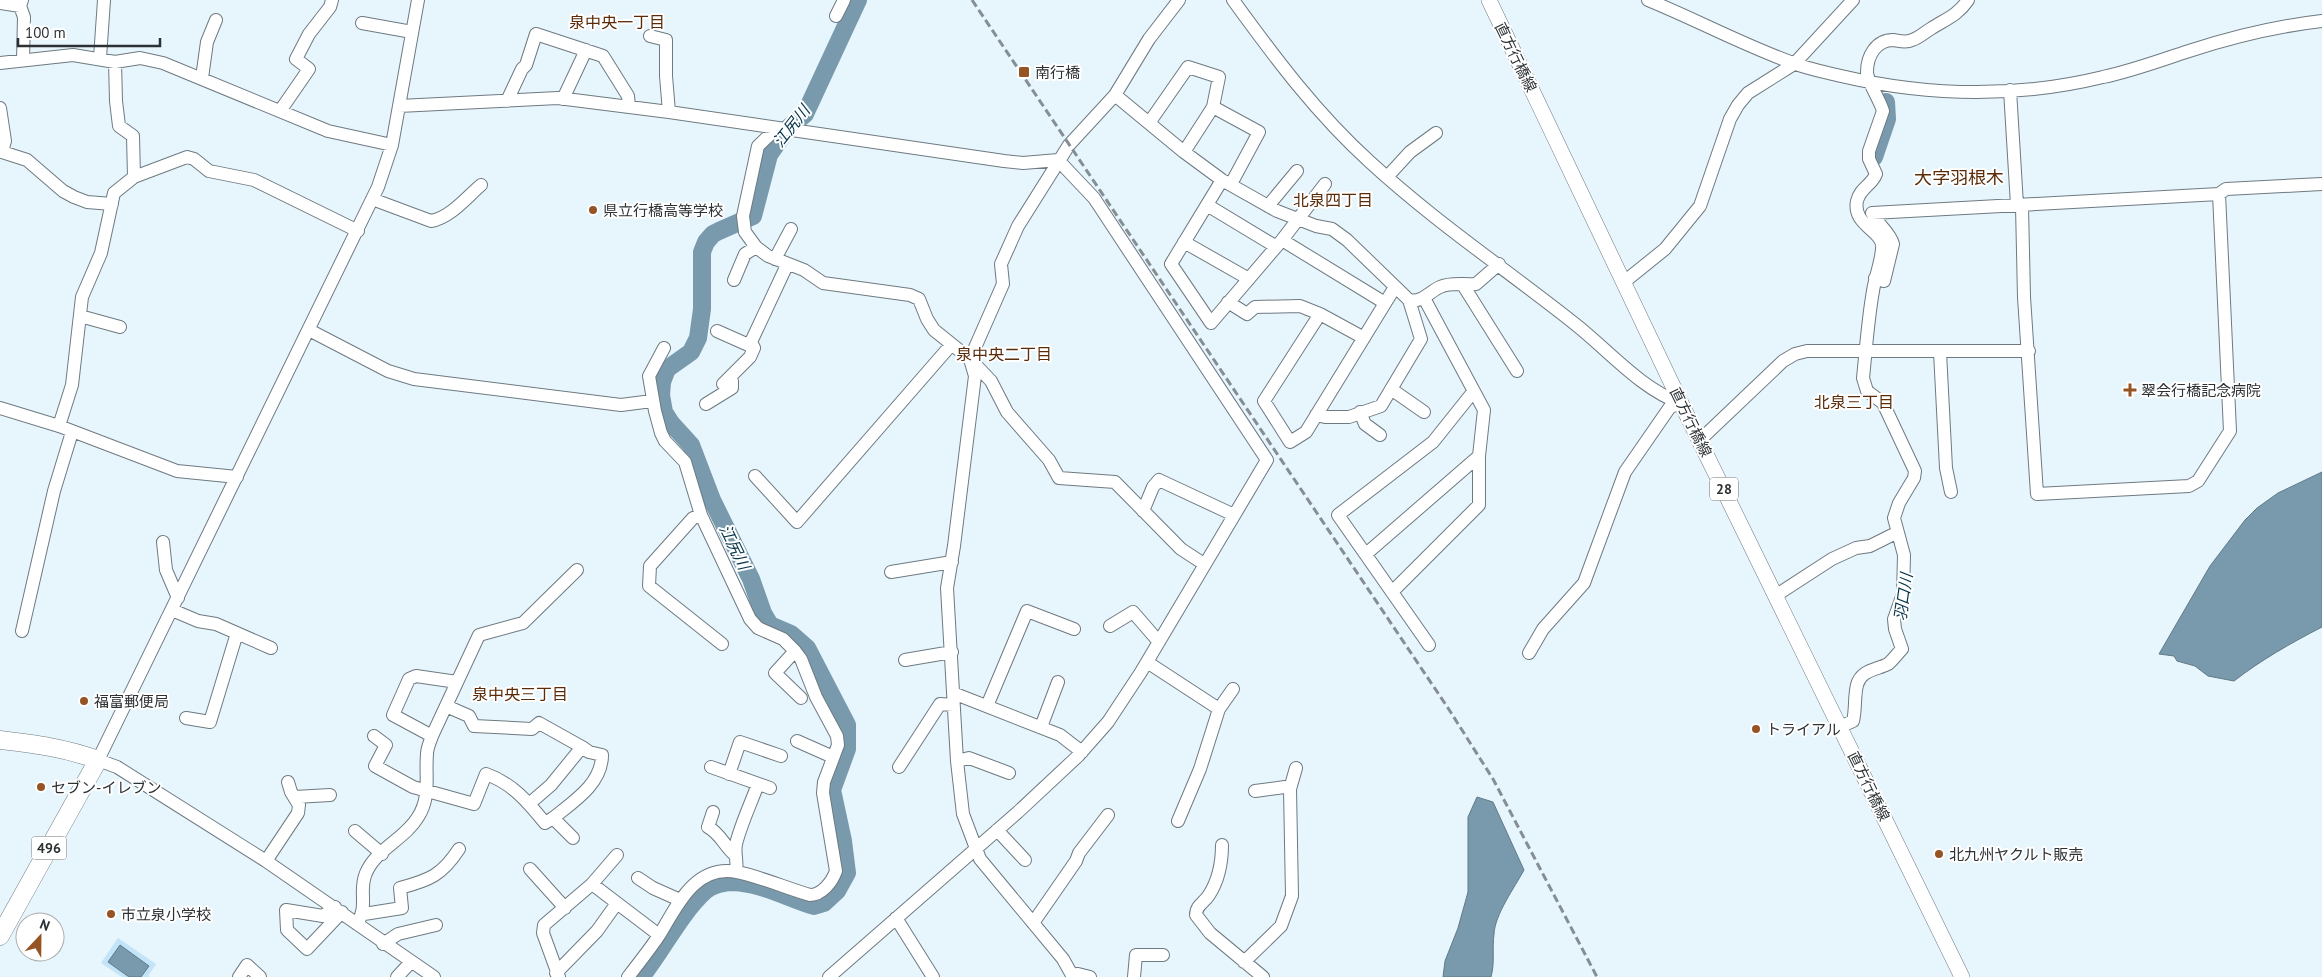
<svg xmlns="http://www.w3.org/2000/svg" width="2322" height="977" font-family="'PT Sans','Noto Sans JP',sans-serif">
	<rect width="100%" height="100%" fill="#e7f5fd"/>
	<path fill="#c1e4f8" d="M 118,938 L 156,964 L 148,976 L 150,977 L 122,977 L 101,963 Z"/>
	<path fill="#789aac" stroke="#617a88" d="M 2322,472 L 2322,627 C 2291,643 2261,660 2234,681 L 2208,676 L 2195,666 L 2177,661 L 2174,656 L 2159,654 L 2210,566 L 2245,520 L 2257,508 L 2278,493 Z
		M 1477,797 L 1493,802 L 1524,870 C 1515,887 1495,914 1494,934 C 1492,949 1495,963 1491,977 L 1443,977 L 1445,961 L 1458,928 L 1468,892 L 1468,817 Z
		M 120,945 L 149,966 L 141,977 L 129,977 L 108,962 Z"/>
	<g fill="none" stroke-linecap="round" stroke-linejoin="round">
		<path stroke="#789aac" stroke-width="18" d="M 1874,157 L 1887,119 L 1886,102
			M 641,977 C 663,950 679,915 705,891 C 712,885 724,882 733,882 C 761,883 788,898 814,906 L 824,903 L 837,891 L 847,873 L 843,841 L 832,790 L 847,749 L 847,725 L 807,648 L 791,634 L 770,625 L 763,613 L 751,579 L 712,500 L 691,445 L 671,423 L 664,412 L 661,395 L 662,382 L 667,369 L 691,352 L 698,338 L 702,309 L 702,252 L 706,242 L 713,234 L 719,231 L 753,216 L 769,155 L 787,129 L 805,114 L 858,0"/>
		<defs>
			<path id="minor" d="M 418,0 L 392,145 L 378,187 L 98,760 L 117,767 L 266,861 L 434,977
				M 1233,0 C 1275,58 1317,114 1370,162 C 1434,221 1507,270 1575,324 C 1607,349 1642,390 1681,403
				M 1648,0 C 1697,20 1743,45 1793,63 C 1808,69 1825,72 1841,76 C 1927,96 2017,98 2103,77 C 2132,71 2161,60 2189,51 C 2232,37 2278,26 2322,21
				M 0,3 L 20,6 L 22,0
				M 20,6 L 24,17 L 23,60
				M 836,16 L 844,0
				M 362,23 L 412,32
				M 650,36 L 666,40 L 666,76 L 669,112
				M 100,58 L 104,0
				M 115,62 L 116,101 L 119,126 L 133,136 L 134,177
				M 0,63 L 73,55 L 115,62 L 140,58 L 163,63 L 328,131 L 392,145
				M 202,78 L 207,42 L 216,20
				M 2010,90 L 2017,205
				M 1115,95 L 1184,152 L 1222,180 L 1277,211 L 1316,226 L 1332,229 L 1347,240 L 1409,300 C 1422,303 1429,292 1440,287 C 1451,282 1464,285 1476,284 L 1499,264
				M 563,99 L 586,50
				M 507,101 L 522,69 L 526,65 L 536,34 L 603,56 L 628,96 L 629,107
				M 399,106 L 558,98 L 669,112 L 1004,161 L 1023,163 L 1058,160
				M 1213,107 L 1259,132 L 1231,184
				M 0,108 L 5,141 L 2,152 L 27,160 L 63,191 L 74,197 L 87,202 L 112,204
				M 280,111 L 309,69 L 296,59 L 309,34 L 330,7 L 332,0
				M 1149,123 L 1188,67 L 1219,77 L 1213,107 L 1184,152
				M 776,129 L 758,146 L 743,216 L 745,232 L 756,247 L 768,256 L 804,270 L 823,283 L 910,295 L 919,299 L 927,319 L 934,330 L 970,359 L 991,381 L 1007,412 L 1049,460 L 1059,478 L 1115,482 L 1181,549 L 1204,564
				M 1387,177 L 1410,152 L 1436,133
				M 1222,180 L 1171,264 L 1211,323 L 1282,240 L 1325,184
				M 372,199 L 431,221 C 450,218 467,197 481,185
				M 1207,205 L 1275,246
				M 1268,206 L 1297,171
				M 2022,206 L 2024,297 L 2037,494 L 2189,486 L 2198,481 L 2230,431 L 2219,194 L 2226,189 L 2322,184
				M 1282,240 L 1385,303
				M 1184,242 L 1249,279
				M 775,259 L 791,229
				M 1875,278 L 1884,281 L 1893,244 C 1890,232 1877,224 1872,213 L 2219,194
				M 734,280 L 745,254 L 756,247
				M 1624,282 L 1665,249 L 1700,206 L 1730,119 L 1738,105 L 1748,93 L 1794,64 L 1853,0
				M 1463,285 L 1517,371
				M 1228,302 L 1247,314 L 1255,307 L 1300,306 L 1320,314 L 1264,401 L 1290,442 L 1306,432 L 1395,287
				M 1320,314 L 1364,338
				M 80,316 L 120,327
				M 309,330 L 388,371 L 414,379 L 621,405 L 652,401
				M 717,331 L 753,347
				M 664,348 L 649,376 L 655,411 L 661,433 L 665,441 L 685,462 L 701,515 L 693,518 L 650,566 L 649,586 L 722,644
				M 1940,352 L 1946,468 L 1951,492
				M 723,384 L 750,357 L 754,348 L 751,342 L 787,265
				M 1391,389 L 1424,412
				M 706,404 L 732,388 L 732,381
				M 0,408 L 59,426 L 177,471 L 237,477
				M 1360,412 L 1365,424 L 1380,435
				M 1316,415 L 1325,417 L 1349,417 L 1381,406 L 1421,339 L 1409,300
				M 59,426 L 72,385 L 82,297 L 101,253 L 114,193 L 134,177 L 187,157 L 194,159 L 209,171 L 254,180 L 358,231
				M 1700,440 L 1783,361 L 1795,354 L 1807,351 L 2029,351
				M 755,476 L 797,522 L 951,345
				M 1143,511 L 1153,487 L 1159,480 L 1234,515
				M 163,542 L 166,570 L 178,598
				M 1366,554 L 1479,456
				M 891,572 L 952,562
				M 1393,591 L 1479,505 L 1479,456 L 1484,410 L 1424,298
				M 1775,596 L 1832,559 L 1856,548 L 1870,546 L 1894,534
				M 172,610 L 198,621 L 216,624 L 271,648
				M 1110,626 L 1133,612 L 1159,642
				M 22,631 L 54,491 L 72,432
				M 1429,645 L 1338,515 L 1433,442 L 1473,392
				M 795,651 L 775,673 L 801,698
				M 1529,653 L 1543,629 L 1584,583 L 1625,472 L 1670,407 L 1681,403
				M 905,660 L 952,652
				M 1147,662 L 1219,709 L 1233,689
				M 953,693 L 1060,735 L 1082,752
				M 446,706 L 469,716 L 474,726 L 532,729 L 539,723 L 582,747 L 551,785 L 529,804
				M 987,706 L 1027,611 L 1074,629
				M 186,718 L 210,722 L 237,633
				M 1041,727 L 1058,682
				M 1840,727 L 1853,721 C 1856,709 1854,697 1857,685 C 1861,670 1876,670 1888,664 C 1893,660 1897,654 1902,649 L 1895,629 L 1894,619 L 1903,594 L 1904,555 L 1894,518 L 1899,503 L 1914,478 L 1915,471 L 1883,403 L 1867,391 L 1863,378 C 1866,349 1868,319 1873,291 C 1875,277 1881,263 1882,249 C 1885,231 1852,226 1857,201 C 1860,188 1872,185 1876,174 L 1869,159 L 1869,151 L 1883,111 C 1880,100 1867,81 1867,72 C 1867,56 1876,40 1893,40 C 1900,41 1906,43 1912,40 C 1919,38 1925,32 1932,28 C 1946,19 1958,15 1968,0
				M 374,736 L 386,745 L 375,766 L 413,787 L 474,804 L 486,774 C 512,783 528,802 545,823 L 553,818 L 573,838
				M 432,736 L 393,715 L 409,679 L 416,676 L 457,682
				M 797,741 L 833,757
				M 957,761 L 969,758 L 1009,773
				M 711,767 L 770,788
				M 899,767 L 940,704 L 953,705
				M 729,774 L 740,742 L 781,756
				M 1255,791 L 1285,787 L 1290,789
				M 295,797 L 330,795
				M 713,812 L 708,827 C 721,834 724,846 735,855
				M 553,818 C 573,802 602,784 602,755 L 589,752 L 582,747
				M 1178,821 L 1200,769 L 1219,709
				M 997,830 L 1025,860
				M 355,831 L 382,854
				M 1222,845 C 1222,862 1218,881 1209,895 C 1204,903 1196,905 1196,915 L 1210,933 L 1263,977
				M 266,861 L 298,813 L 299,805 L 291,792 L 288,782
				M 530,869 L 565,908
				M 736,872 C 738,862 734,854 736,844 C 741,824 751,803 758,784
				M 638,878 L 653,888 L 680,900
				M 592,884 L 617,855
				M 335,907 L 323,916 L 286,910 L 287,930 L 307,949 L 342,912
				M 364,914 L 402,908 L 400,888 C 430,880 442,875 459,849
				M 896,918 L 933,977
				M 1033,923 L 1076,861 L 1079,853 L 1108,815
				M 357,924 C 369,905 358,891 366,873 C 376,849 405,839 418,817 C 431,797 425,776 427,754 C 427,748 430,742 432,736 L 479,635 L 523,623 L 577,570
				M 383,944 L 398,934 L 436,925
				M 1244,962 L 1281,926 L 1292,896 L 1290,789 L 1296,768
				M 556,973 L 597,931 L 617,903
				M 1072,975 L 1078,974 L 1090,977
				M 239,977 L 247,965 L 260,977
				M 397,977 L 411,962
				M 559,977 L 543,933 L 544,925 L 592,884 L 659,935
				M 628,977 C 639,963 650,949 660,934 C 677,906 695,864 737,872 C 761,877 786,888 810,895 C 822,895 832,882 836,871 L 823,793 L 824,782 L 838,745 L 837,736 L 816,697 L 801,659 L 795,651 L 783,639 L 758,628 L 750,619 L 701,515
				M 829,977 L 1018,812 L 1078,756 L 1108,722 L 1141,672 L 1267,460 L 1094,198 L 1058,160
				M 1073,977 L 1063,959 L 980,859 L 963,814 L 957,761 L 947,588 L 954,546 L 975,376 L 970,359 L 1003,284 L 1001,264 L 1018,226 L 1069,145 L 1115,95 L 1149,39 L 1179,0
				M 1134,977 L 1136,955 L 1163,955"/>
			<path id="major" d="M 1489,0 L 1681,403 L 1962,977"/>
			<path id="highway" d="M 0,740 C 34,744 66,748 98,760 L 0,936"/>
		</defs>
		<use href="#minor" stroke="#6e7a81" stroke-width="14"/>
		<use href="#major" stroke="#6e7a81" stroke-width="16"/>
		<use href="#highway" stroke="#6e7a81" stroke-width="19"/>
		<use href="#minor" stroke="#fff" stroke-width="12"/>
		<use href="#major" stroke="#fff" stroke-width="15"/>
		<use href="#highway" stroke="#fff" stroke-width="18"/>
		<path stroke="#858e94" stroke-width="3" stroke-dasharray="8 4" stroke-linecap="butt" d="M 972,0 L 1448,708 L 1493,779 L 1597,977"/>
	</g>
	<g fill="#965323" stroke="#fff" stroke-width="2">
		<rect x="1018" y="66" width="12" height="12" rx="2.5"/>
		<circle cx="593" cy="210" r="5"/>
		<path d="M2127.5 382.5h5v5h5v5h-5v5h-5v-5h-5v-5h5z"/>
		<circle cx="84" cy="701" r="5"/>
		<circle cx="1756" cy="729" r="5"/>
		<circle cx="41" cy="787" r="5"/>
		<circle cx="1939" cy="854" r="5"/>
		<circle cx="111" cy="914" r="5"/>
	</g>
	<g text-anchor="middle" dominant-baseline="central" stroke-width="4" stroke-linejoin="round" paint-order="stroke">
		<g fill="#fff" stroke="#6b6f71" stroke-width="1">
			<rect x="1710" y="477.5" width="28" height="23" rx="4"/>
			<rect x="31.5" y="836.5" width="35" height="23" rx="4"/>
		</g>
		<g font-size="14" font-weight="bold" fill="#2c3134">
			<text x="1724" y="489">28</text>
			<text x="49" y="848">496</text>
		</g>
		<g font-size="15" fill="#2c3134" stroke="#fff">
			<text transform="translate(1516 57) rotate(64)">直方行橋線</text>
			<text transform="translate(1691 422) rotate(64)">直方行橋線</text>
			<text transform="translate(1869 786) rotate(64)">直方行橋線</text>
		</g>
		<g font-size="15" fill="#2c3134" stroke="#fff" text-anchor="start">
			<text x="1035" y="72">南行橋</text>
			<text x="603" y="210">県立行橋高等学校</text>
			<text x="2141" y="390">翠会行橋記念病院</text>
			<text x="94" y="701">福富郵便局</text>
			<text x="1766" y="729">トライアル</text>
			<text x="51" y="787">セブン-イレブン</text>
			<text x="1949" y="854">北九州ヤクルト販売</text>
			<text x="121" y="914">市立泉小学校</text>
		</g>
		<g font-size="16" fill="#5a2c0a" stroke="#fff">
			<text x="617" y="22">泉中央一丁目</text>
			<text x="1333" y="200">北泉四丁目</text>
			<text x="1004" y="354">泉中央二丁目</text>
			<text x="1854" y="402">北泉三丁目</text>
			<text x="520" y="694">泉中央三丁目</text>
		</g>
		<g font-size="16" font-style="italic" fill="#04354a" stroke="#fff">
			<text transform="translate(791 126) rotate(-52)">江尻川</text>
			<text transform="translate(735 547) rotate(64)">江尻川</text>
			<text transform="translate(1903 597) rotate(-82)">羽口川</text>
		</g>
		<g font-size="18" fill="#5a2c0a" stroke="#fff">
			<text x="1959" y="177">大字羽根木</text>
		</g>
	</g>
	<g transform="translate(40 937) rotate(22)"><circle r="24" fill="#ffffff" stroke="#abadae"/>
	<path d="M0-4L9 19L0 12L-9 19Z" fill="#965323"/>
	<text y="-8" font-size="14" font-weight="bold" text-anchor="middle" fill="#2c3134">N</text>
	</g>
	<path d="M18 38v8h142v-8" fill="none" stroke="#2c3134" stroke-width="2.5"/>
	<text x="25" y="38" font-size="15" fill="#2c3134" stroke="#ffffff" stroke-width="4" paint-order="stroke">100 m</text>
</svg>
